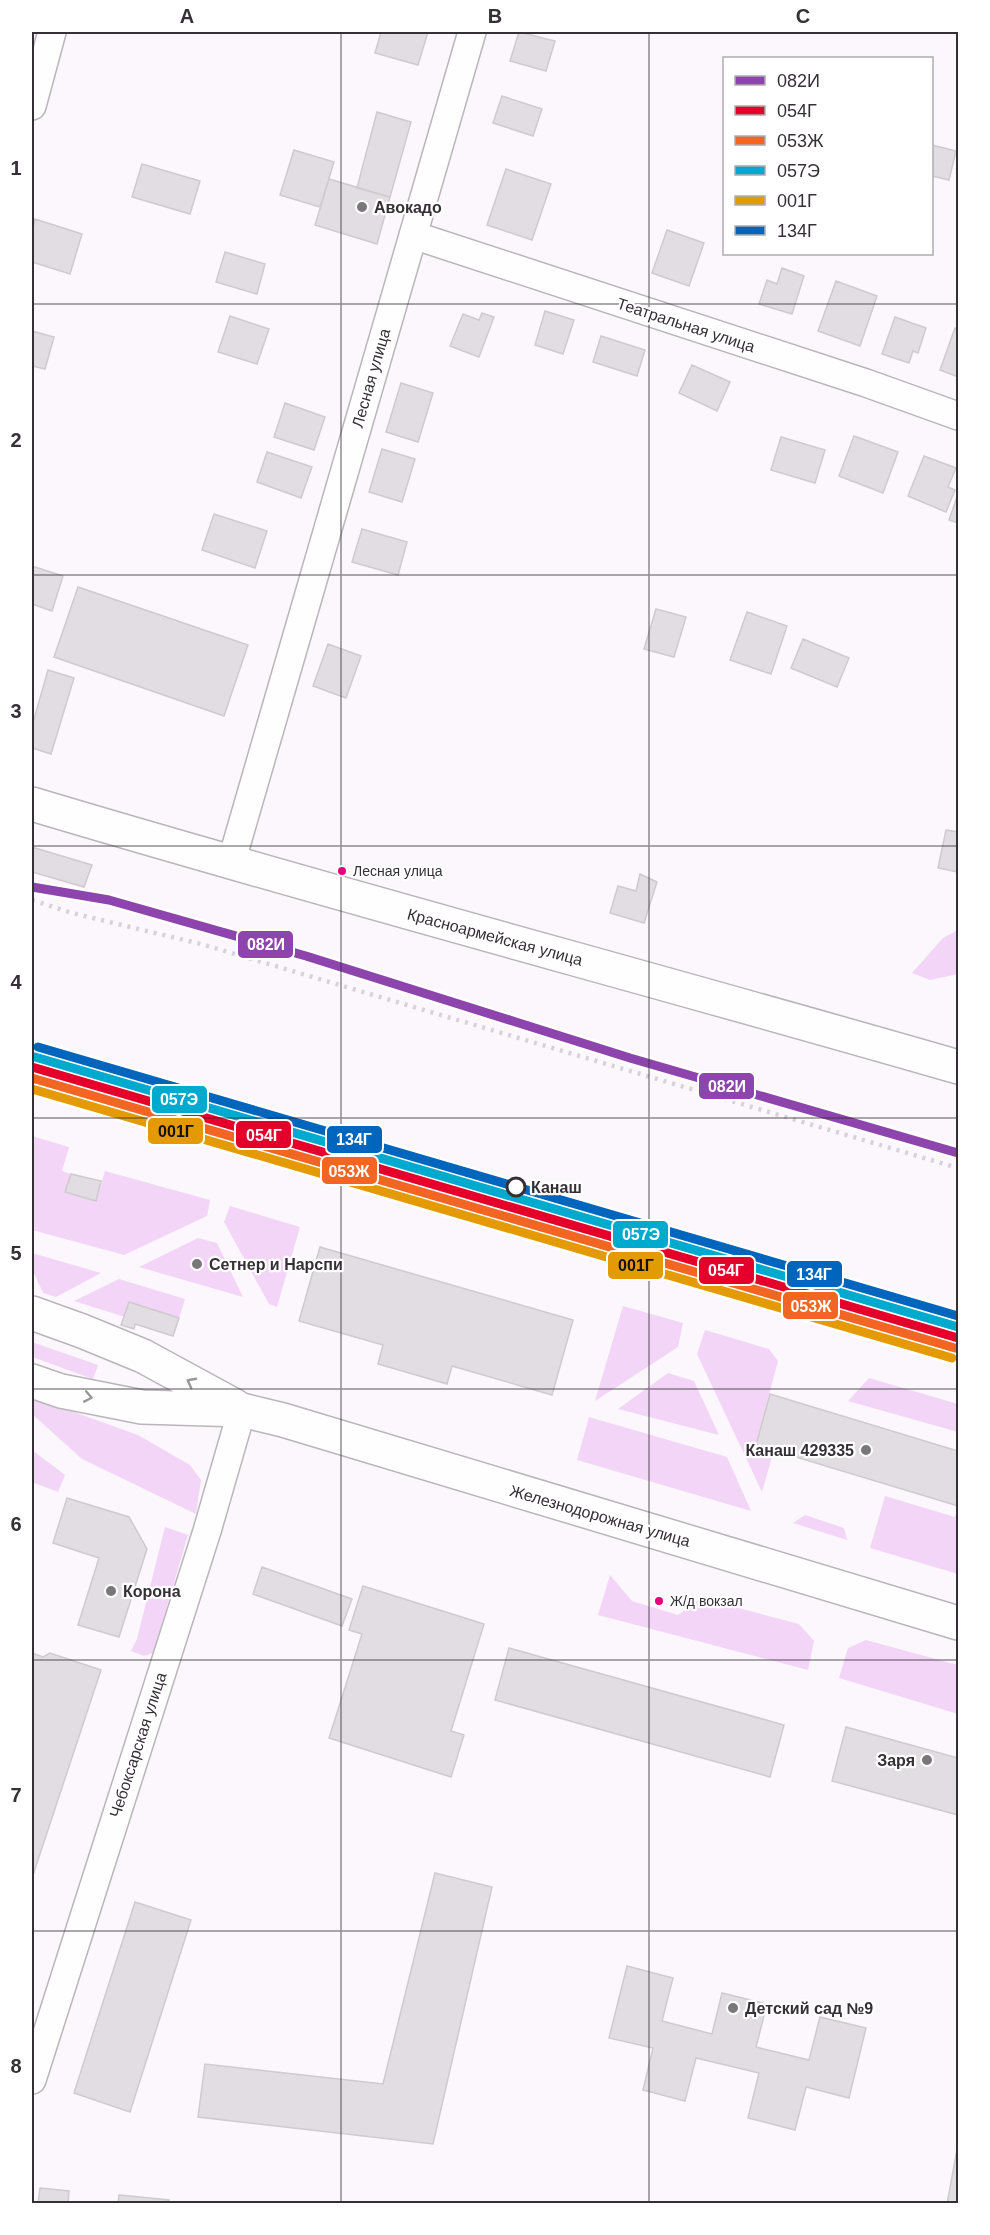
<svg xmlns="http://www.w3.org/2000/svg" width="990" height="2235" font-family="Helvetica,sans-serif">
	<rect width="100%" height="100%" fill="#fcf7fc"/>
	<path fill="#f2d5f7" d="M 958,930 L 958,974 L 930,980 L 912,973 L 943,938 Z
		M 32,1136 L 69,1147 L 62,1171 L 71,1174 L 66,1193 L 96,1201 L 105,1171 L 210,1200 L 207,1216 L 124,1255 L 32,1230 Z
		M 230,1206 L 300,1227 L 277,1307 L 269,1304 L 224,1222 Z
		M 198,1238 L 217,1243 L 243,1297 L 139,1267 Z
		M 32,1253 L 101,1273 L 56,1297 L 43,1293 L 32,1269 Z
		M 119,1279 L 185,1299 L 179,1318 L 129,1303 L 125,1317 L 74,1301 Z
		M 623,1306 L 683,1323 L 678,1347 L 595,1401 Z
		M 705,1330 L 769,1349 L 778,1361 L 756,1444 L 774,1450 L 762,1492 L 697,1354 Z
		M 32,1342 L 98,1365 L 93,1379 L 32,1357 Z
		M 668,1373 L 694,1381 L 719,1435 L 618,1409 Z
		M 869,1378 L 958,1404 L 958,1432 L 848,1401 Z
		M 32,1397 L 138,1435 L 190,1465 L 201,1480 L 196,1514 L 82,1459 L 32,1414 Z
		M 589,1417 L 727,1457 L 751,1511 L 577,1460 Z
		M 32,1450 L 65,1475 L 58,1492 L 32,1482 Z
		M 885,1496 L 955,1517 L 958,1507 L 958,1574 L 870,1548 Z
		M 805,1515 L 844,1528 L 847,1540 L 793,1523 Z
		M 165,1527 L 188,1535 L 153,1653 L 144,1656 L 131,1651 L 137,1639 Z
		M 610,1575 L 632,1601 L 678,1615 L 701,1598 L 799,1624 L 814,1641 L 808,1670 L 598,1615 Z
		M 866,1640 L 958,1665 L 958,1714 L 839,1678 L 848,1648 Z"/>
	<path fill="#e2dde2" stroke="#cecace" stroke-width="1.5" d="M 381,32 L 428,32 L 418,65 L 375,53 Z
		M 519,32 L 555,41 L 546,71 L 510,61 Z
		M 502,96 L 542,109 L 533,136 L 493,123 Z
		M 377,112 L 411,122 L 390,197 L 357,188 Z
		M 932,145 L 956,151 L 949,180 L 932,176 Z
		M 294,150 L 334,162 L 320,207 L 280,195 Z
		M 142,164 L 200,181 L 190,214 L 132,197 Z
		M 506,169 L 551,184 L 532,240 L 487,225 Z
		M 329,179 L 390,197 L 377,244 L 315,225 Z
		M 35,219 L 82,234 L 70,274 L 32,262 L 32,232 Z
		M 667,230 L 704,243 L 689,286 L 652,273 Z
		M 225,252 L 265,264 L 257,294 L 216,282 Z
		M 782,268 L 804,276 L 792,314 L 759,304 L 767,280 L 777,284 Z
		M 836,281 L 877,296 L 860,346 L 818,331 Z
		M 545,311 L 574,320 L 563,354 L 535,345 Z
		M 482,313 L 494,317 L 479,357 L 450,346 L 463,314 L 479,320 Z
		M 230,316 L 269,329 L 257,364 L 218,352 Z
		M 895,317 L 926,328 L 918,353 L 913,351 L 909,363 L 882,354 Z
		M 955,328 L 958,329 L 958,377 L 940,370 Z
		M 32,331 L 54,337 L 45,369 L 32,366 Z
		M 601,336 L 645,350 L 637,376 L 593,362 Z
		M 692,365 L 730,382 L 717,411 L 679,393 Z
		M 401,383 L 433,393 L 418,442 L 386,432 Z
		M 285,403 L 325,417 L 314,450 L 274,437 Z
		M 854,436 L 898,452 L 883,493 L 839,476 Z
		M 781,437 L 825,450 L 815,483 L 771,470 Z
		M 382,449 L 415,459 L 402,502 L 369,492 Z
		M 267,452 L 312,467 L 301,498 L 257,482 Z
		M 924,456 L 956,468 L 948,487 L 955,490 L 946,512 L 908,496 Z
		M 958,494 L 958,523 L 949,520 Z
		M 214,514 L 267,531 L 255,568 L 202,550 Z
		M 362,529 L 407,542 L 398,575 L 352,562 Z
		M 32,566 L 63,576 L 52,611 L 32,604 Z
		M 78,587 L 248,645 L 224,716 L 54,657 Z
		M 656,609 L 686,617 L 674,657 L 644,649 Z
		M 747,612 L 787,626 L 771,674 L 730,660 Z
		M 803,639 L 849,658 L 837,687 L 791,668 Z
		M 328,644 L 361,656 L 346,698 L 313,686 Z
		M 48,670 L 74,678 L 51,754 L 32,748 L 32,726 Z
		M 946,830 L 958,832 L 958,872 L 938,868 Z
		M 32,847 L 92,865 L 84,887 L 32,872 Z
		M 640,874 L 657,882 L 644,923 L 610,913 L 618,886 L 636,891 Z
		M 71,1174 L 101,1181 L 96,1201 L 65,1192 Z
		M 320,1247 L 573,1320 L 552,1395 L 452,1366 L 447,1384 L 378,1364 L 383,1345 L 299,1321 Z
		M 129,1302 L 179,1318 L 173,1336 L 135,1324 L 134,1329 L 121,1325 Z
		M 770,1394 L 958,1451 L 958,1506 L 756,1445 Z
		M 67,1498 L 129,1517 L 147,1549 L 119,1637 L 78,1625 L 99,1558 L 53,1543 Z
		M 262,1567 L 352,1599 L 342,1626 L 253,1594 Z
		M 363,1586 L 484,1624 L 451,1731 L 464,1735 L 451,1777 L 329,1738 L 362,1634 L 349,1630 Z
		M 509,1648 L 784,1725 L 770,1777 L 495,1700 Z
		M 32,1653 L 43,1657 L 50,1653 L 101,1670 L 32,1878 Z
		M 846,1727 L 958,1758 L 958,1815 L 832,1781 Z
		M 435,1873 L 492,1887 L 433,2144 L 198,2117 L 205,2064 L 383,2084 Z
		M 135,1902 L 191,1920 L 130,2112 L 74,2093 Z
		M 627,1966 L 673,1978 L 662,2021 L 712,2034 L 722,1993 L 767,2004 L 756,2047 L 809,2060 L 820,2017 L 866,2028 L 849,2098 L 806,2087 L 795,2130 L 748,2118 L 759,2073 L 696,2058 L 685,2101 L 643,2090 L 653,2048 L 609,2038 Z
		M 958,2144 L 958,2204 L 947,2204 Z
		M 40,2188 L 69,2191 L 68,2204 L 38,2204 Z
		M 119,2195 L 169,2200 L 169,2204 L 118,2204 Z"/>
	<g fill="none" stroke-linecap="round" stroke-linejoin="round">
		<defs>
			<path id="minor" d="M 32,106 L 52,32
				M 413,235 L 866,383 L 958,416
				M 231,863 L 472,32
				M 32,2080 L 207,1531 L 242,1410"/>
			<path id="secondary" d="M 32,804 C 339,896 650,978 958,1067
				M 32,1313 L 82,1331 L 143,1356 L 235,1406
				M 32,1381 L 61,1391 L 142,1407 L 242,1410 L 283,1420 L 958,1623"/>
		</defs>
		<use href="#minor" stroke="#b9b5b9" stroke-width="30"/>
		<use href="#secondary" stroke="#b9b5b9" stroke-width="36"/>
		<use href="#minor" stroke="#fffeff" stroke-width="27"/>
		<use href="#secondary" stroke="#fffeff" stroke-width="33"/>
		<path stroke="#d5d3d5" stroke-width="4.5" stroke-dasharray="3 6" stroke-linecap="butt" d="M 32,900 L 72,913 L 201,944 L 958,1168
			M 32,1046 L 958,1316"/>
		<defs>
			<path id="rail-1" d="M 32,887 L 109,900 L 306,956 L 630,1058 L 958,1153"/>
			<path id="rail-2" d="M 32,1067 L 958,1338"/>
			<path id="rail-3" d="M 32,1078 L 955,1348"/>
			<path id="rail-4" d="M 35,1057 L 958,1327"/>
			<path id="rail-5" d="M 32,1089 L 952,1358"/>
			<path id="rail-6" d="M 38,1047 L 958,1316"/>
		</defs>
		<use href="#rail-1" stroke="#fff" stroke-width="14"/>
		<use href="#rail-2" stroke="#fff" stroke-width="14"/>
		<use href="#rail-3" stroke="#fff" stroke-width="14"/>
		<use href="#rail-4" stroke="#fff" stroke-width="14"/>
		<use href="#rail-5" stroke="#fff" stroke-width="14"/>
		<use href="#rail-6" stroke="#fff" stroke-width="14"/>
		<use href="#rail-1" stroke="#8e44ad" stroke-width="9"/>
		<use href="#rail-2" stroke="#e4002b" stroke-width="9"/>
		<use href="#rail-3" stroke="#f26522" stroke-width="9"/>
		<use href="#rail-4" stroke="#00a9ce" stroke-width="9"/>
		<use href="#rail-5" stroke="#e49a05" stroke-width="9"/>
		<use href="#rail-6" stroke="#0065bd" stroke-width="9"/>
	</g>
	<defs><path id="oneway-chevron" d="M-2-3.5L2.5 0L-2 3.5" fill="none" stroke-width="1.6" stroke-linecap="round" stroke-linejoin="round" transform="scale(1.5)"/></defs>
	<g stroke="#9a979a">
		<use href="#oneway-chevron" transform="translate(191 1382) rotate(-152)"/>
		<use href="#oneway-chevron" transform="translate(88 1397) rotate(11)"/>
	</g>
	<path fill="none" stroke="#353036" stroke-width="1.5" stroke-opacity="0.55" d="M 341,32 L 341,2204M 649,32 L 649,2204M 32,304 L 958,304M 32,575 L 958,575M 32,846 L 958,846M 32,1118 L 958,1118M 32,1389 L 958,1389M 32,1660 L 958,1660M 32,1931 L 958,1931"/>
	<g fill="#7b767b" stroke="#fff" stroke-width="2">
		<circle cx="362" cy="207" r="6"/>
		<circle cx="197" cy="1264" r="6"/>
		<circle cx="866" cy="1450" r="6"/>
		<circle cx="111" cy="1591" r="6"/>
		<circle cx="927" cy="1760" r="6"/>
		<circle cx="733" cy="2008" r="6"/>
	</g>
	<g fill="#e5007d" stroke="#fff" stroke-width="2">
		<circle cx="342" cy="871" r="5"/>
		<circle cx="659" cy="1601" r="5"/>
	</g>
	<circle fill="#fff" stroke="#353036" stroke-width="3" cx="516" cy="1187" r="9"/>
	<g text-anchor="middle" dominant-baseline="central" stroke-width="4.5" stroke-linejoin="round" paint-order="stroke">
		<g font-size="14" fill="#353036" stroke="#fff" text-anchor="start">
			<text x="353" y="871">Лесная улица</text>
			<text x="670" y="1601">Ж/д вокзал</text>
		</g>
		<g font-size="16" font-weight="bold" fill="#353036" stroke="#fff" text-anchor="start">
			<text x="374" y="207">Авокадо</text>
			<text x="209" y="1264">Сетнер и Нарспи</text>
			<text x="854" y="1450" text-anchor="end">Канаш 429335</text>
			<text x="123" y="1591">Корона</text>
			<text x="915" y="1760" text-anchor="end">Заря</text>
			<text x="745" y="2008">Детский сад №9</text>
		</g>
		<g font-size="16" fill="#353036" stroke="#fff">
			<text transform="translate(686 325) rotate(18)">Театральная улица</text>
			<text transform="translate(371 378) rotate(-74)">Лесная улица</text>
			<text transform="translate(495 937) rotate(15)">Красноармейская улица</text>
			<text transform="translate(600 1516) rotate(16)">Железнодорожная улица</text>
			<text transform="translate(138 1745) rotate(-72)">Чебоксарская улица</text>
		</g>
		<g font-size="16" font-weight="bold" fill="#353036" stroke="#fff" text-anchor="start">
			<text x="531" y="1187">Канаш</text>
		</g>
	</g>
	<g stroke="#fff" stroke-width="2">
		<rect x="237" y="930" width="57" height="29" rx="6" fill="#8e44ad"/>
		<rect x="698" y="1072" width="57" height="28" rx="6" fill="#8e44ad"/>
		<rect x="151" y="1085" width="57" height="29" rx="6" fill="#00a9ce"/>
		<rect x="147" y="1117" width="57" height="28" rx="6" fill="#e49a05"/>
		<rect x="235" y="1120" width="57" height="29" rx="6" fill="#e4002b"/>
		<rect x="326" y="1125" width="57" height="29" rx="6" fill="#0065bd"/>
		<rect x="321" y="1156" width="57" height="29" rx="6" fill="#f26522"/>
		<rect x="612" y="1220" width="57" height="29" rx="6" fill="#00a9ce"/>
		<rect x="607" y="1251" width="57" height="29" rx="6" fill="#e49a05"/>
		<rect x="698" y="1256" width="57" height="29" rx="6" fill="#e4002b"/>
		<rect x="786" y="1260" width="57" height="28" rx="6" fill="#0065bd"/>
		<rect x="782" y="1291" width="57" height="29" rx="6" fill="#f26522"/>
	</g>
	<g font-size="16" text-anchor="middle" font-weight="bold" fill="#fff">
		<text x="266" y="950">082И</text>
		<text x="727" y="1092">082И</text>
		<text x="179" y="1105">057Э</text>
		<text x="264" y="1141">054Г</text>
		<text x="354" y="1145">134Г</text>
		<text x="349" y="1177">053Ж</text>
		<text x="641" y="1240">057Э</text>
		<text x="726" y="1276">054Г</text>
		<text x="814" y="1280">134Г</text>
		<text x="811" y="1312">053Ж</text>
	</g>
	<g font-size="16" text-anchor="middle" font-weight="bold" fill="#111">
		<text x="176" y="1137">001Г</text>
		<text x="636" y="1271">001Г</text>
	</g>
	<rect width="990" height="2235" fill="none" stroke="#ffffff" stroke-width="66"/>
	<rect x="723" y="57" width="210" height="198" fill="#ffffff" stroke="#aeacaf" stroke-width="1.5"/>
	<rect x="735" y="76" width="30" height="9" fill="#8e44ad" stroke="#aeacaf" stroke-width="1.5"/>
	<text x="777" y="87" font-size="18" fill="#353036">082И</text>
	<rect x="735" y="106" width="30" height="9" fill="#e4002b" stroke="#aeacaf" stroke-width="1.5"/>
	<text x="777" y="117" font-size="18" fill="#353036">054Г</text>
	<rect x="735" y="136" width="30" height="9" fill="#f26522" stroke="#aeacaf" stroke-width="1.5"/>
	<text x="777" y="147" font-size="18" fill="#353036">053Ж</text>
	<rect x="735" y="166" width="30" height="9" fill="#00a9ce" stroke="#aeacaf" stroke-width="1.5"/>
	<text x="777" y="177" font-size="18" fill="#353036">057Э</text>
	<rect x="735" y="196" width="30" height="9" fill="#e49a05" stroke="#aeacaf" stroke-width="1.5"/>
	<text x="777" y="207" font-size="18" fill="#353036">001Г</text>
	<rect x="735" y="226" width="30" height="9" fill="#0065bd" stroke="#aeacaf" stroke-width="1.5"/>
	<text x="777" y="237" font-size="18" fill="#353036">134Г</text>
	<rect x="33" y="33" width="924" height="2169" fill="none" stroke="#353036" stroke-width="2"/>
	<g font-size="20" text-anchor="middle" font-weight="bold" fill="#353036">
		<text x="187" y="23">A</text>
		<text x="495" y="23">B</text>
		<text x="803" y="23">C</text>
		<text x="16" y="175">1</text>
		<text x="16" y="447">2</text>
		<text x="16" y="718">3</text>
		<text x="16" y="989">4</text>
		<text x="16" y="1260">5</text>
		<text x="16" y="1531">6</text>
		<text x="16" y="1802">7</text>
		<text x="16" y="2073">8</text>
	</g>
</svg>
